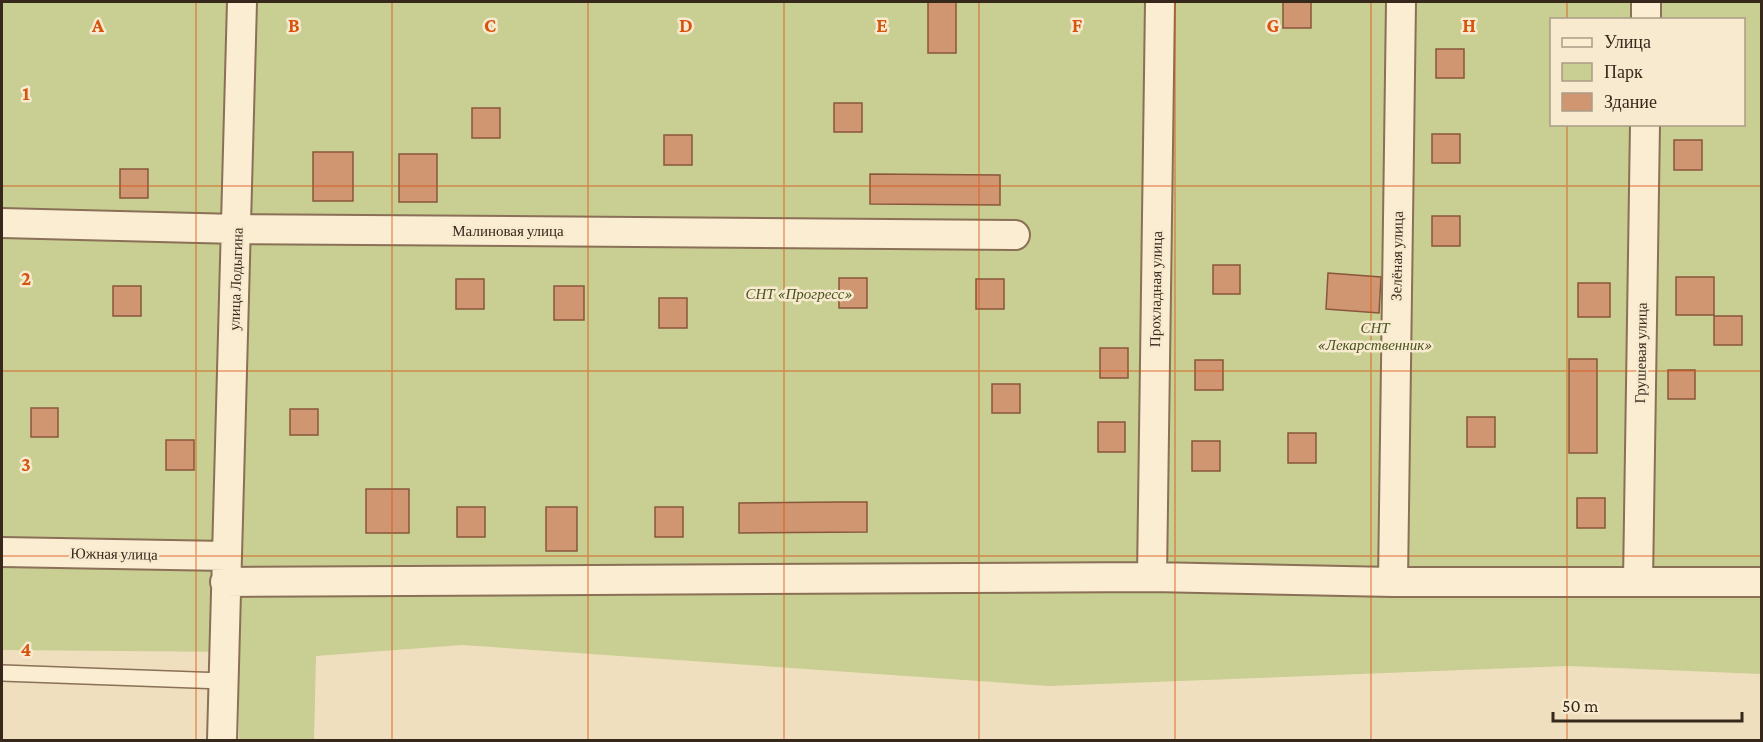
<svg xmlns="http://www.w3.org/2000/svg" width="1763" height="742" font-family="'Crimson Pro',serif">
	<rect width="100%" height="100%" fill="#f0dfbe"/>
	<path fill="#c9ce92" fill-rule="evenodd" d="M 2,2 L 1761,2 L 1761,674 L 1568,666 L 1049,686 L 462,645 L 316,656 L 314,740 L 239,740 L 239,652 L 2,650 ZM 1552,20 L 1744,20 L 1744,124 L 1552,124 Z"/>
	<path fill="#d09672" stroke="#89573b" stroke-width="1.5" d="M 928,2 L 956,2 L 956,53 L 928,53 Z
		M 1283,2 L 1311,2 L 1311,28 L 1283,28 Z
		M 1436,49 L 1464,49 L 1464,78 L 1436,78 Z
		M 834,103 L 862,103 L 862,132 L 834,132 Z
		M 472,108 L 500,108 L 500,138 L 472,138 Z
		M 1432,134 L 1460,134 L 1460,163 L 1432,163 Z
		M 664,135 L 692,135 L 692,165 L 664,165 Z
		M 1674,140 L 1702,140 L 1702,170 L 1674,170 Z
		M 313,152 L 353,152 L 353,201 L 313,201 Z
		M 399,154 L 437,154 L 437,202 L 399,202 Z
		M 120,169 L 148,169 L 148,198 L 120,198 Z
		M 870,174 L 1000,175 L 1000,205 L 870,204 Z
		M 1432,216 L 1460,216 L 1460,246 L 1432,246 Z
		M 1213,265 L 1240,265 L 1240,294 L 1213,294 Z
		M 1328,273 L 1381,277 L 1379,313 L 1326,309 Z
		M 1676,277 L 1714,277 L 1714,315 L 1676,315 Z
		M 839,278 L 867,278 L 867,308 L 839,308 Z
		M 456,279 L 484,279 L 484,309 L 456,309 Z
		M 976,279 L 1004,279 L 1004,309 L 976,309 Z
		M 1578,283 L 1610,283 L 1610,317 L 1578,317 Z
		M 113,286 L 141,286 L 141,316 L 113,316 Z
		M 554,286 L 584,286 L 584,320 L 554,320 Z
		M 659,298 L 687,298 L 687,328 L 659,328 Z
		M 1714,316 L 1742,316 L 1742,345 L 1714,345 Z
		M 1100,348 L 1128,348 L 1128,378 L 1100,378 Z
		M 1569,359 L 1597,359 L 1597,453 L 1569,453 Z
		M 1195,360 L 1223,360 L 1223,390 L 1195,390 Z
		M 1668,370 L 1695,370 L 1695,399 L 1668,399 Z
		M 992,384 L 1020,384 L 1020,413 L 992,413 Z
		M 31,408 L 58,408 L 58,437 L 31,437 Z
		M 290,409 L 318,409 L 318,435 L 290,435 Z
		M 1467,417 L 1495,417 L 1495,447 L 1467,447 Z
		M 1098,422 L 1125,422 L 1125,452 L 1098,452 Z
		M 1288,433 L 1316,433 L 1316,463 L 1288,463 Z
		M 166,440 L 194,440 L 194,470 L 166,470 Z
		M 1192,441 L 1220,441 L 1220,471 L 1192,471 Z
		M 366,489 L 409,489 L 409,533 L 366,533 Z
		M 1577,498 L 1605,498 L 1605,528 L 1577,528 Z
		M 839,502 L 867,502 L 867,532 L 739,533 L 739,503 Z
		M 457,507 L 485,507 L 485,537 L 457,537 Z
		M 546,507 L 577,507 L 577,551 L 546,551 Z
		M 655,507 L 683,507 L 683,537 L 655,537 Z"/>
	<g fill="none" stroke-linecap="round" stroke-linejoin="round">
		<defs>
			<path id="lane" d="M 2,673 L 223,681"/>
			<path id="street" d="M 1646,20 L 1646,2
				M 2,223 L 237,229 L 1015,235
				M 2,552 L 226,556
				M 1152,577 L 1160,2
				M 225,582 L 1152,577 L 1393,582 L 1762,582
				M 1393,582 L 1401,2
				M 1638,582 L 1645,124
				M 222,740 L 242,2"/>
		</defs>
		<use href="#lane" stroke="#897056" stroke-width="18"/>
		<use href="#street" stroke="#897056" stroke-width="32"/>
		<use href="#lane" stroke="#faedd2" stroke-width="15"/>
		<use href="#street" stroke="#faedd2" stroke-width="28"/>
	</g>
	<path fill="none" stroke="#d6540e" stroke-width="1.5" stroke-opacity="0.55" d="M 196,2 L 196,740M 392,2 L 392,740M 588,2 L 588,740M 784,2 L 784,740M 979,2 L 979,740M 1175,2 L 1175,740M 1371,2 L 1371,740M 1567,2 L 1567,20M 1567,124 L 1567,740M 2,186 L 1762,186M 2,371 L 1762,371M 2,556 L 1762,556"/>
	<g text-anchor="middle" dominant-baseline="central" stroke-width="5" stroke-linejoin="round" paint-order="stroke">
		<g font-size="15" fill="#37281c" stroke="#f7eace">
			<text x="508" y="231">Малиновая улица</text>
			<text transform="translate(1397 256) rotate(-89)">Зелёная улица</text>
			<text transform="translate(236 279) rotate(-88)">улица Лодыгина</text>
			<text transform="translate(1156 289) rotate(-89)">Прохладная улица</text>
			<text transform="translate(1641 353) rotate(-89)">Грушевая улица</text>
			<text transform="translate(114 554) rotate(1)">Южная улица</text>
		</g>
		<g font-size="15" font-style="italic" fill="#495521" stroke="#f7eace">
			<text x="799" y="294">СНТ «Прогресс»</text>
			<text x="1375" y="328">СНТ<tspan x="1375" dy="17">«Лекарственник»</tspan></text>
		</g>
	</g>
	<g font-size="20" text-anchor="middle" font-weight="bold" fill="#d6540e" stroke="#f7eace" stroke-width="5" stroke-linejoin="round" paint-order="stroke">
		<text x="98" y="32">A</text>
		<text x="294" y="32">B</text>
		<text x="490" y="32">C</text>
		<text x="686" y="32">D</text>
		<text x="882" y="32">E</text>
		<text x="1077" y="32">F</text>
		<text x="1273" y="32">G</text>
		<text x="1469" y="32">H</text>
		<text x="26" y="100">1</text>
		<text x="26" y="285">2</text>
		<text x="26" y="471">3</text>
		<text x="26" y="656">4</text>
	</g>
	<rect width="1763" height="742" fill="none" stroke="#37281c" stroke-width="6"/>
	<rect x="1550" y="18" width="195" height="108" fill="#f7eace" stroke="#aa9c87" stroke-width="1.5"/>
	<rect x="1562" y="38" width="30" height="9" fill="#faedd2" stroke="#aa9c87" stroke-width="1.5"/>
	<text x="1604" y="48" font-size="18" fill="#37281c">Улица</text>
	<rect x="1562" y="63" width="30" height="18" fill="#c9ce92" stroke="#aa9c87" stroke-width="1.5"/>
	<text x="1604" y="78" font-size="18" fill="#37281c">Парк</text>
	<rect x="1562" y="93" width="30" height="18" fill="#d09672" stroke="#aa9c87" stroke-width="1.5"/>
	<text x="1604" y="108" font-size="18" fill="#37281c">Здание</text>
	<path d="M1553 712v9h189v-9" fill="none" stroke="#37281c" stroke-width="3"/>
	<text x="1562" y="712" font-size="18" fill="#37281c" stroke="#f7eace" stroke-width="4.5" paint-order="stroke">50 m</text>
</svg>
